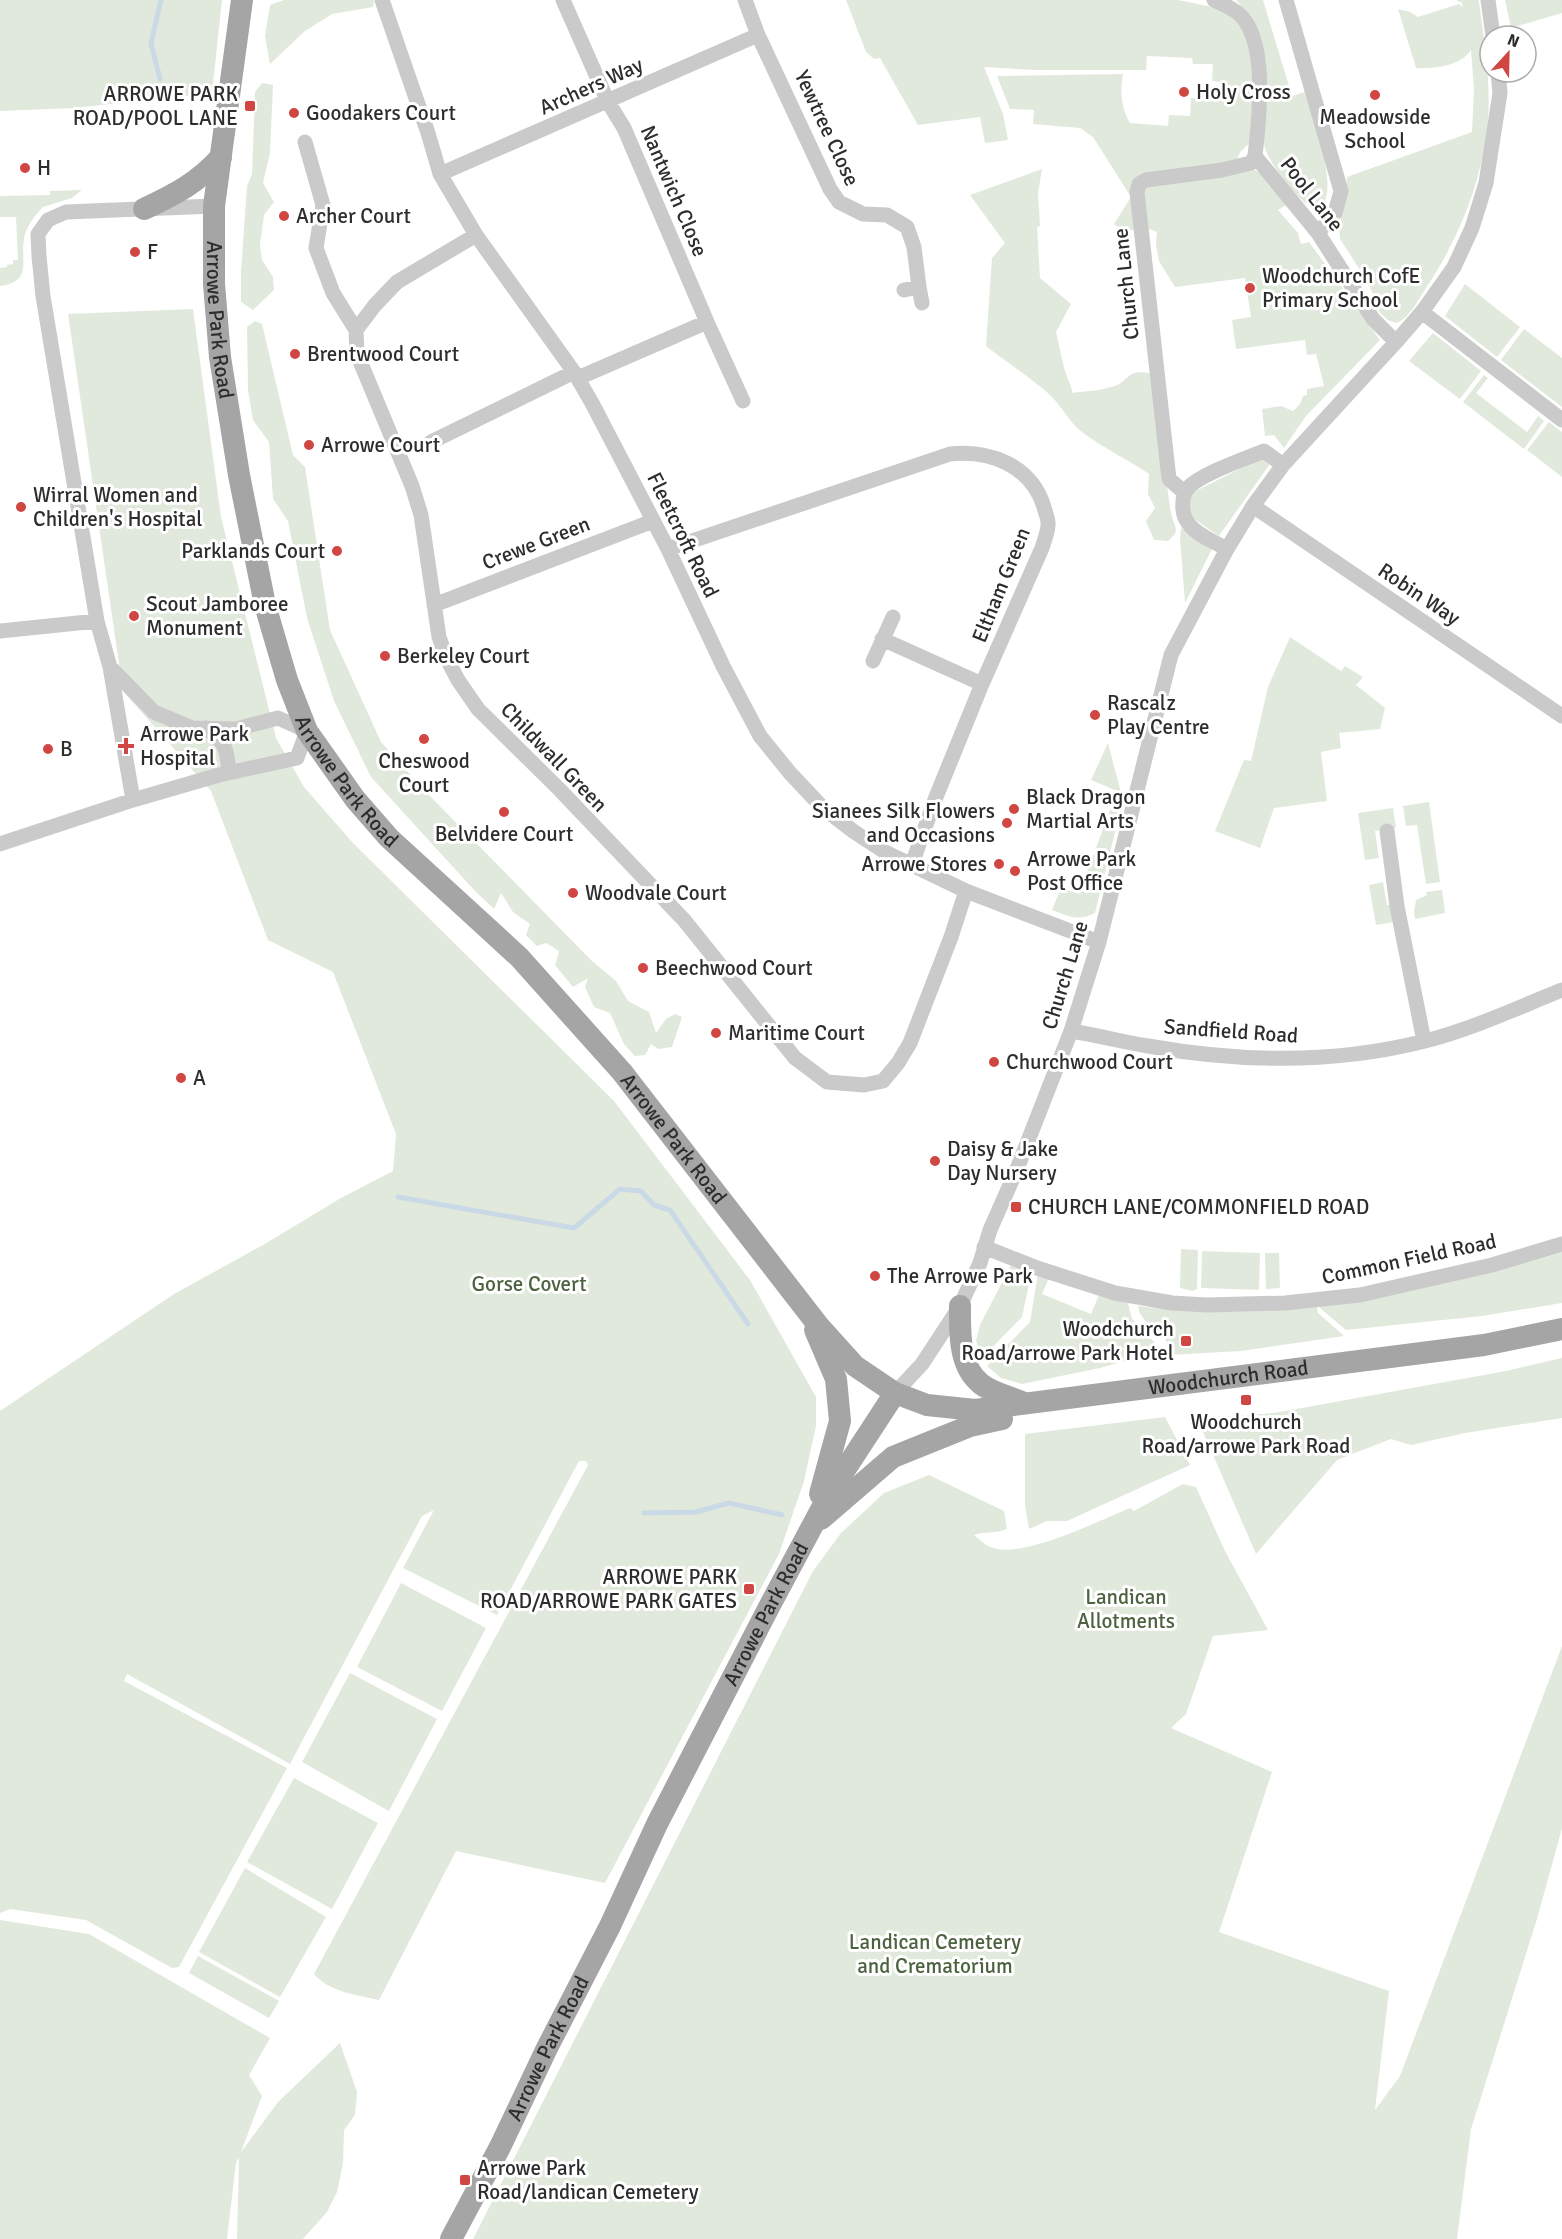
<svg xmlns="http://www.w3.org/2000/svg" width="1562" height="2239" font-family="Signika,sans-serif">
	<rect width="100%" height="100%" fill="#fff"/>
	<path fill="#e1e9dc" d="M 0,0 L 222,0 L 212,93 L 74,108 L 0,111 Z
		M 284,0 L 374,0 L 373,7 L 332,14 L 305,31 L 270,64 L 265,36 L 270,5 Z
		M 846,0 L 1178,0 L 1218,8 L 1237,18 L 1247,34 L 1256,62 L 1256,118 L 1251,142 L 1240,152 L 1236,163 L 1267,175 L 1278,172 C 1273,164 1265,153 1264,143 C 1263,134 1265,124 1266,115 C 1267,75 1267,29 1236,0 L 1263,0 L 1292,96 L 1305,92 C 1312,117 1339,186 1322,205 L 1306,204 L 1290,188 L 1290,203 L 1278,210 L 1298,233 L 1301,244 L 1309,242 L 1380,340 L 1306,416 L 1284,448 L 1274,435 L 1265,436 L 1262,409 L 1281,406 L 1293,411 L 1300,404 L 1303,396 L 1307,395 L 1307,389 L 1324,386 L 1316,354 L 1307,355 L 1305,340 L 1236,349 L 1232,320 L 1251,317 L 1245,278 L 1175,287 L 1159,261 L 1156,245 L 1157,232 L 1146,228 L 1124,231 L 1114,224 L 1131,197 L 1093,137 L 1080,128 L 1033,124 L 1034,110 L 1010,109 L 997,76 L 1123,74 C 1120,91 1121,108 1130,123 L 1168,126 L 1169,115 L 1190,116 L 1191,98 L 1221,99 L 1222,82 L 1212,81 L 1213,64 L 1193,64 L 1192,58 L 1147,56 L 1146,70 L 1035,70 L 984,67 L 1003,114 L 1008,140 L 985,143 L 980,117 L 918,125 L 880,58 L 874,59 L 866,52 Z
		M 1456,0 L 1478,0 L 1479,2 C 1485,44 1492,89 1487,131 C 1480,186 1458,239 1428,285 C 1420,296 1410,319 1396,323 L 1388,320 L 1380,313 L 1369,284 L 1340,239 L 1339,226 L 1346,191 L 1347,177 L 1472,132 L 1474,90 L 1471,50 C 1461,66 1434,69 1416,68 L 1398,9 L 1410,12 L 1418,17 L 1459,4 L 1463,7 L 1462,3 Z
		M 1505,0 L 1562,0 L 1562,13 L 1511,28 Z
		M 262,83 L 273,85 L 270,153 L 263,183 L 274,202 L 264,215 L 260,245 L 262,260 L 273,277 L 274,290 L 253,310 L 241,302 L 241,272 L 247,186 L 252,174 L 255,92 Z
		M 1042,169 L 1038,193 L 1040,226 L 1037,227 L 1040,278 L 1071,304 L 1056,332 L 1064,368 L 1073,393 C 1085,391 1099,391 1111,387 C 1132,382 1123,367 1155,374 L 1168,493 L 1171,514 L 1176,529 L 1175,534 L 1168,541 L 1154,540 L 1146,521 L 1155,508 L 1148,494 L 1149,474 C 1127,459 1103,448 1082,432 C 1069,422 1061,405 1049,394 C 1029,376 1006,362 986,346 L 992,258 L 1005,243 L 970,195 Z
		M 82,190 L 72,198 L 43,207 C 36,214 25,228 24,239 C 20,262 33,281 0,286 L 0,268 L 7,267 L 7,265 L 13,264 L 13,260 L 18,260 L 16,217 L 0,217 L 0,196 L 50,195 L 50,191 Z
		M 1465,284 L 1520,327 L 1497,357 L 1445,316 Z
		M 193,309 L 221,517 L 276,738 L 304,787 L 353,843 L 614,1101 L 750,1280 L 816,1397 L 816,1426 L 804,1481 L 779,1554 L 605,1883 L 456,1851 L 379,2000 C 357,1995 329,1992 314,1974 L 588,1465 L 586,1461 L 579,1461 L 497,1615 L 403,1568 L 434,1510 L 422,1516 L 290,1764 L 127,1674 L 124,1681 L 287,1768 L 179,1967 L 172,1968 L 86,1920 L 10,1909 L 0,1913 L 0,1411 L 174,1294 L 263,1245 L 341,1198 L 393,1171 L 396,1134 L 333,972 L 268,940 L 211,791 L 123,691 L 68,314 Z
		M 255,321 L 262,324 L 293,455 L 305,467 L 330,630 L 381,742 L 424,790 L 592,961 L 616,981 L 628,1001 L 649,1012 L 656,1033 L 666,1019 L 675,1014 L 682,1017 L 672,1047 L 658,1049 L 651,1044 L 645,1055 L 635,1056 L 624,1044 L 610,1013 L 594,1007 L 585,987 L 588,978 L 573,987 L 555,965 L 559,951 L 546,943 L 537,946 L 526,935 L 530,924 L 513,912 L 501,893 L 494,909 L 475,891 L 371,777 L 334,701 L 307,618 L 288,521 L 273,499 L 269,442 L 253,420 L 248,390 L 247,327 Z
		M 1524,329 L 1562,358 L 1562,407 L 1501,360 Z
		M 1433,333 L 1481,371 L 1460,399 L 1409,361 Z
		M 1484,375 L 1488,378 L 1476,393 L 1527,432 L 1538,416 L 1544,421 L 1524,449 L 1463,402 Z
		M 1549,422 L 1562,432 L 1562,477 L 1527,450 Z
		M 1261,458 L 1272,461 L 1219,536 L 1190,516 L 1189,505 L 1192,493 Z
		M 1181,528 L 1212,549 L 1185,603 L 1180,538 Z
		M 1290,637 L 1341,671 L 1345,666 L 1363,677 L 1356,685 L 1385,708 L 1380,729 L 1339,733 L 1341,748 L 1321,752 L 1327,801 L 1274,808 L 1260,848 L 1215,831 L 1244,760 L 1251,761 L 1268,687 Z
		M 1108,743 L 1123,800 L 1095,913 C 1079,922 1068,916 1052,910 L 1061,888 L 1079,894 L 1117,791 L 1091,780 Z
		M 1429,802 L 1440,882 L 1426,884 L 1417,825 L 1406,826 L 1403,806 Z
		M 1393,808 L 1396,828 L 1375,831 L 1379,858 L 1365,860 L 1358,813 Z
		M 1383,882 L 1387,905 L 1402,903 L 1405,920 L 1376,925 L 1369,885 Z
		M 1442,890 L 1445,913 L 1415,919 L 1414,911 L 1416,900 L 1427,895 L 1426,892 Z
		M 1562,1248 L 1562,1303 L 1482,1316 L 1346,1330 L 1320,1308 L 1320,1302 Z
		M 1181,1249 L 1198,1250 L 1197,1289 L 1193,1291 L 1180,1288 Z
		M 1202,1251 L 1260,1253 L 1259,1290 L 1201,1288 Z
		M 1265,1253 L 1279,1253 L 1280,1288 L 1266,1289 Z
		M 1013,1261 L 1032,1270 L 1022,1317 L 982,1358 L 976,1341 L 980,1325 Z
		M 1038,1273 L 1049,1278 L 1042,1294 L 1091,1314 L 1099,1295 L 1128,1303 L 1132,1319 L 1157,1345 L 1158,1356 L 1132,1359 L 1100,1368 L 1022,1384 L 1001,1378 L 987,1366 L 1030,1322 Z
		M 1138,1306 C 1198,1314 1257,1312 1317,1307 L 1318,1313 L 1344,1336 L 1241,1351 L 1168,1355 L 1166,1340 C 1156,1329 1139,1320 1138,1306 Z
		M 1562,1358 L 1562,1418 L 1465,1433 L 1411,1445 L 1391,1439 L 1337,1460 L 1256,1554 L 1197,1418 L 1274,1413 L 1506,1371 Z
		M 1165,1417 L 1190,1465 L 1067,1521 L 1047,1521 L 1029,1529 L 1025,1505 L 1025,1434 Z
		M 929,1475 L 1004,1511 L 1007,1529 C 995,1534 985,1531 974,1535 C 979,1539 986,1546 993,1548 C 1025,1558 1098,1521 1130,1508 L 1134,1511 L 1183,1484 L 1196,1487 L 1225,1551 L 1268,1630 L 1213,1636 L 1186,1714 L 1171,1728 L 1272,1772 L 1219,1932 L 1389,1991 L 1375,2110 L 1400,2076 L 1562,1646 L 1562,1828 L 1537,1919 L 1471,2129 L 1457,2239 L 473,2239 L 813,1571 L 841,1533 L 884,1493 Z
		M 401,1583 L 486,1628 L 442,1711 L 357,1667 Z
		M 350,1673 L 437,1719 L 389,1811 L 302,1762 Z
		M 294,1778 L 378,1823 L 332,1909 L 247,1862 Z
		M 245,1868 L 326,1917 L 280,1997 L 199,1952 Z
		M 0,1920 L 89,1934 L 270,2038 L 249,2075 L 262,2096 L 241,2152 L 278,2102 L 340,2043 L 357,2092 L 355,2115 L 344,2130 L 343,2163 L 337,2192 L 327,2212 L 303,2239 L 237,2239 L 239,2157 L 236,2163 L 227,2239 L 0,2239 Z
		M 198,1956 L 279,2001 L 269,2018 L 189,1973 Z"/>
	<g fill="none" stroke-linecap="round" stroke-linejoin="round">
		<path stroke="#cad9e6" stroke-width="5" d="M 160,79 L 151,43 L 161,0
			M 398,1197 L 574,1228 L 620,1189 L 641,1191 L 654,1205 L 670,1210 L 748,1324
			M 644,1513 L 696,1512 L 729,1503 L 782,1515"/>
		<path stroke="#cacaca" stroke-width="15" d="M 382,0 L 428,133 L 440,174 L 476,235 L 574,372 L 592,403 L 668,549 L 723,666 L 760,736 L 790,773 L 822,807 L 853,831 L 885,852 L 966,891 L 1099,942
			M 563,0 L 608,102 L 624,128 L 707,322 L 743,401
			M 745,0 L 758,35 L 830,189 L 839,202 L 863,214 L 887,215 L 907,227 L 914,247 L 919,287 L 904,290
			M 1214,0 C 1222,4 1232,8 1238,13 C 1269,39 1259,120 1255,156 L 1318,233 L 1373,319 L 1396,342
			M 1286,0 L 1341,191 L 1335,213 L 1318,233
			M 1488,0 L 1493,36
			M 305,142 L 323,205 L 316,248 L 333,293 L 356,330 L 357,354 L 412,486 L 421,515 L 439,637 L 447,659 L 458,680 L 478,709 L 559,789 L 684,920 L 795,1058 L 827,1082 L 864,1085 L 883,1081 L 898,1063 L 910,1043 L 951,937 L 966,891
			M 440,174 L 758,35
			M 919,287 L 922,303
			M 1422,312 L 1562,420
			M 356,330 L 375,305 L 397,282 L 476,235
			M 578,378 L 707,322
			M 431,442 L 574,372
			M 1185,493 L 1169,479 L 1137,192 L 1139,184 L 1146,180 L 1222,170 L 1251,163 L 1255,156
			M 1253,506 L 1562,716
			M 668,549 L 950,454 C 990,450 1031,465 1044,507 C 1045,512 1049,520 1048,525 C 1048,532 1044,541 1042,548 L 982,684 L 936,797 L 912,864
			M 1227,549 C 1215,542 1196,535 1188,523 C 1181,514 1181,496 1188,488 C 1200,474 1245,459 1264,451 L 1283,465
			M 434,605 L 653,521
			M 0,631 L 97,621
			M 882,639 L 982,684
			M 873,661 L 893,617
			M 206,728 C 226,743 227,748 229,773
			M 133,800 L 110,667 L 97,621 L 43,296 L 39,256 L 38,234 L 48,220 L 66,212 L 214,206
			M 1387,831 L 1397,906 L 1424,1041
			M 0,844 L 133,800 L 219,775 L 297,758 L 307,731 L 278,718 L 236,729 L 192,728 L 154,712 L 110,667
			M 1071,1031 C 1097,1035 1122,1042 1148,1046 C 1238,1062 1335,1064 1425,1041 C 1472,1029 1517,1008 1562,990
			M 984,1247 L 1037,1268 L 1115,1293 L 1172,1303 L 1207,1305 L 1285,1303 L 1360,1295 L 1492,1265 L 1562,1244
			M 895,1393 L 922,1364 L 960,1306 L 980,1263 L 990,1230 L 1017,1169 L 1071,1031 L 1099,942 L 1171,655 L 1227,549 L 1253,506 L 1283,465 L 1396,342 L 1422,312 L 1454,267 L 1472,228 L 1486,183 L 1500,93 L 1498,72"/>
		<g stroke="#a5a5a5" stroke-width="22">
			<path id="s1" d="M 242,0 L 214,206 L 214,284 L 220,357 L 239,475 L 265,605 L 287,680 L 307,731 L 355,799 L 389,838 L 519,957 L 622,1072 L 818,1325 L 855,1366 L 895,1393 L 927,1405 L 975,1410 L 1484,1345 L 1562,1329"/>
			<path d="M 144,209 C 176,194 197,183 221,157"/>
			<path d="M 960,1306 C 960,1331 958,1366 981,1384 C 992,1393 1011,1397 1024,1403"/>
			<path d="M 815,1330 L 836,1379 L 840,1421 L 820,1494"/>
			<path d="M 821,1519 L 893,1457 L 970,1426 L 1002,1419"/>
			<path id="s2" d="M 451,2239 L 500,2147 L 547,2048 L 610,1926 L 657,1824 L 769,1607 L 831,1491 L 895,1393"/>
		</g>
	</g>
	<g fill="#d04643" stroke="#fff" stroke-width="2">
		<circle cx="1184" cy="92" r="6"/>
		<circle cx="1375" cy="95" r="6"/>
		<rect x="244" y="100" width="12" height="12" rx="3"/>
		<circle cx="294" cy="113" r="6"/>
		<circle cx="25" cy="168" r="6"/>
		<circle cx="284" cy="216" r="6"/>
		<circle cx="135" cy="252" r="6"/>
		<circle cx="1250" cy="288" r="6"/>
		<circle cx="295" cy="354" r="6"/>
		<circle cx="309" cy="445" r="6"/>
		<circle cx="21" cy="507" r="6"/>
		<circle cx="337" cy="551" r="6"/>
		<circle cx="134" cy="616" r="6"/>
		<circle cx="385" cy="656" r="6"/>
		<circle cx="1095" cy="715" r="6"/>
		<circle cx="424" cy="739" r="6"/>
		<path d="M123 737h6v6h6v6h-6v6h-6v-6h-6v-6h6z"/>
		<circle cx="48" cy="749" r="6"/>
		<circle cx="1014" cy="809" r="6"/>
		<circle cx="504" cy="812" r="6"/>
		<circle cx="1007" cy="823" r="6"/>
		<circle cx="999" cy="864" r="6"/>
		<circle cx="1015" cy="871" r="6"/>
		<circle cx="573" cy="893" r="6"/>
		<circle cx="643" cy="968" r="6"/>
		<circle cx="716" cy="1033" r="6"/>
		<circle cx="994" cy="1062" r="6"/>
		<circle cx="181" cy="1078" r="6"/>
		<circle cx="935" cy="1161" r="6"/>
		<rect x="1010" y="1201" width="12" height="12" rx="3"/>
		<circle cx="875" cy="1276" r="6"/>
		<rect x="1180" y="1335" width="12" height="12" rx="3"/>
		<rect x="1240" y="1394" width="12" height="12" rx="3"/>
		<rect x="743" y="1583" width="12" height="12" rx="3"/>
		<rect x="459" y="2174" width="12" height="12" rx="3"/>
	</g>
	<g text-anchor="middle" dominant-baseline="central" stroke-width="6" stroke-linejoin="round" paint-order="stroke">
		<g font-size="21" fill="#2d2d2d" stroke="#fff">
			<text transform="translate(591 86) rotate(-24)">Archers Way</text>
			<text transform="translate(827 128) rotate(65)">Yewtree Close</text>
			<text transform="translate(674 191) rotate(67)">Nantwich Close</text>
			<text transform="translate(1312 194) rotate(52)">Pool Lane</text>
			<text transform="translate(1126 284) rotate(-96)">Church Lane</text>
			<text stroke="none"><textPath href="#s1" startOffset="322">Arrowe Park Road</textPath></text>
			<text transform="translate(683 535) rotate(64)">Fleetcroft Road</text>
			<text transform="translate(536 543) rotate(-21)">Crewe Green</text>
			<text transform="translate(1001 585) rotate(-68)">Eltham Green</text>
			<text transform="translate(1419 594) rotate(34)">Robin Way</text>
			<text transform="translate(554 757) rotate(46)">Childwall Green</text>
			<text stroke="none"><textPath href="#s1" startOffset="808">Arrowe Park Road</textPath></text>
			<text transform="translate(1065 975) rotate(-73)">Church Lane</text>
			<text transform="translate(1231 1031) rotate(4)">Sandfield Road</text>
			<text stroke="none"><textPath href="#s1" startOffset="1294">Arrowe Park Road</textPath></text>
			<text transform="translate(1409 1259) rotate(-12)">Common Field Road</text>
			<text stroke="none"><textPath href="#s1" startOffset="1971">Woodchurch Road</textPath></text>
			<text stroke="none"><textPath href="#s2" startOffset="700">Arrowe Park Road</textPath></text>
			<text stroke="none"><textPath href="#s2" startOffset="214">Arrowe Park Road</textPath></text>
		</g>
		<g font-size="21" fill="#2d2d2d" stroke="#fff" text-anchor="start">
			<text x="1196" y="92">Holy Cross</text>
			<text x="238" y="94" text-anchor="end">ARROWE PARK<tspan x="238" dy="24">ROAD/POOL LANE</tspan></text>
			<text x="306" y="113">Goodakers Court</text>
			<text x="1375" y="117" text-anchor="middle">Meadowside<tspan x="1375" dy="24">School</tspan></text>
			<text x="37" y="168">H</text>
			<text x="296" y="216">Archer Court</text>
			<text x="147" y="252">F</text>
			<text x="1262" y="276">Woodchurch CofE<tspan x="1262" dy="24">Primary School</tspan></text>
			<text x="307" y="354">Brentwood Court</text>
			<text x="321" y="445">Arrowe Court</text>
			<text x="33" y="495">Wirral Women and<tspan x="33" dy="24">Children's Hospital</tspan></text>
			<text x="325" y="551" text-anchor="end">Parklands Court</text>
			<text x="146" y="604">Scout Jamboree<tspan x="146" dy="24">Monument</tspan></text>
			<text x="397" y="656">Berkeley Court</text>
			<text x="1107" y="703">Rascalz<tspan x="1107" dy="24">Play Centre</tspan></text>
			<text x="140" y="734">Arrowe Park<tspan x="140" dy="24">Hospital</tspan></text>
			<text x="60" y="749">B</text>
			<text x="424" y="761" text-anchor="middle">Cheswood<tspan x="424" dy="24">Court</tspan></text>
			<text x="1026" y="797">Black Dragon<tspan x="1026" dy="24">Martial Arts</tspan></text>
			<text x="995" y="811" text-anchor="end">Sianees Silk Flowers<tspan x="995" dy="24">and Occasions</tspan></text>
			<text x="504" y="834" text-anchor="middle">Belvidere Court</text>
			<text x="1027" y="859">Arrowe Park<tspan x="1027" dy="24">Post Office</tspan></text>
			<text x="987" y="864" text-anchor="end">Arrowe Stores</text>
			<text x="585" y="893">Woodvale Court</text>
			<text x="655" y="968">Beechwood Court</text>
			<text x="728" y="1033">Maritime Court</text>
			<text x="1006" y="1062">Churchwood Court</text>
			<text x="193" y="1078">A</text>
			<text x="947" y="1149">Daisy &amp; Jake<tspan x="947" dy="24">Day Nursery</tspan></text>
			<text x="1028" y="1207">CHURCH LANE/COMMONFIELD ROAD</text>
			<text x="887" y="1276">The Arrowe Park</text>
			<text x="1174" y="1329" text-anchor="end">Woodchurch<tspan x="1174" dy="24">Road/arrowe Park Hotel</tspan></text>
			<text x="1246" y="1422" text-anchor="middle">Woodchurch<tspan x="1246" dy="24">Road/arrowe Park Road</tspan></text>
			<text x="737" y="1577" text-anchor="end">ARROWE PARK<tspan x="737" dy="24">ROAD/ARROWE PARK GATES</tspan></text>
			<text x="477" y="2168">Arrowe Park<tspan x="477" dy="24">Road/landican Cemetery</tspan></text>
		</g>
		<g font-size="21" fill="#4d6340" stroke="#fff">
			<text x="529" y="1284">Gorse Covert</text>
			<text x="1126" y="1597">Landican<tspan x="1126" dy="24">Allotments</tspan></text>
			<text x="935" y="1942">Landican Cemetery<tspan x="935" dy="24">and Crematorium</tspan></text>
		</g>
	</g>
	<g transform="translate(1508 54) rotate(22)"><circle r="28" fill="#ffffff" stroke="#ababab" stroke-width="1.5"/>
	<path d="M0-4.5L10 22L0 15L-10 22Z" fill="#d04643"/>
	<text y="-9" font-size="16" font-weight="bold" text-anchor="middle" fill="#2d2d2d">N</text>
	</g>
</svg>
